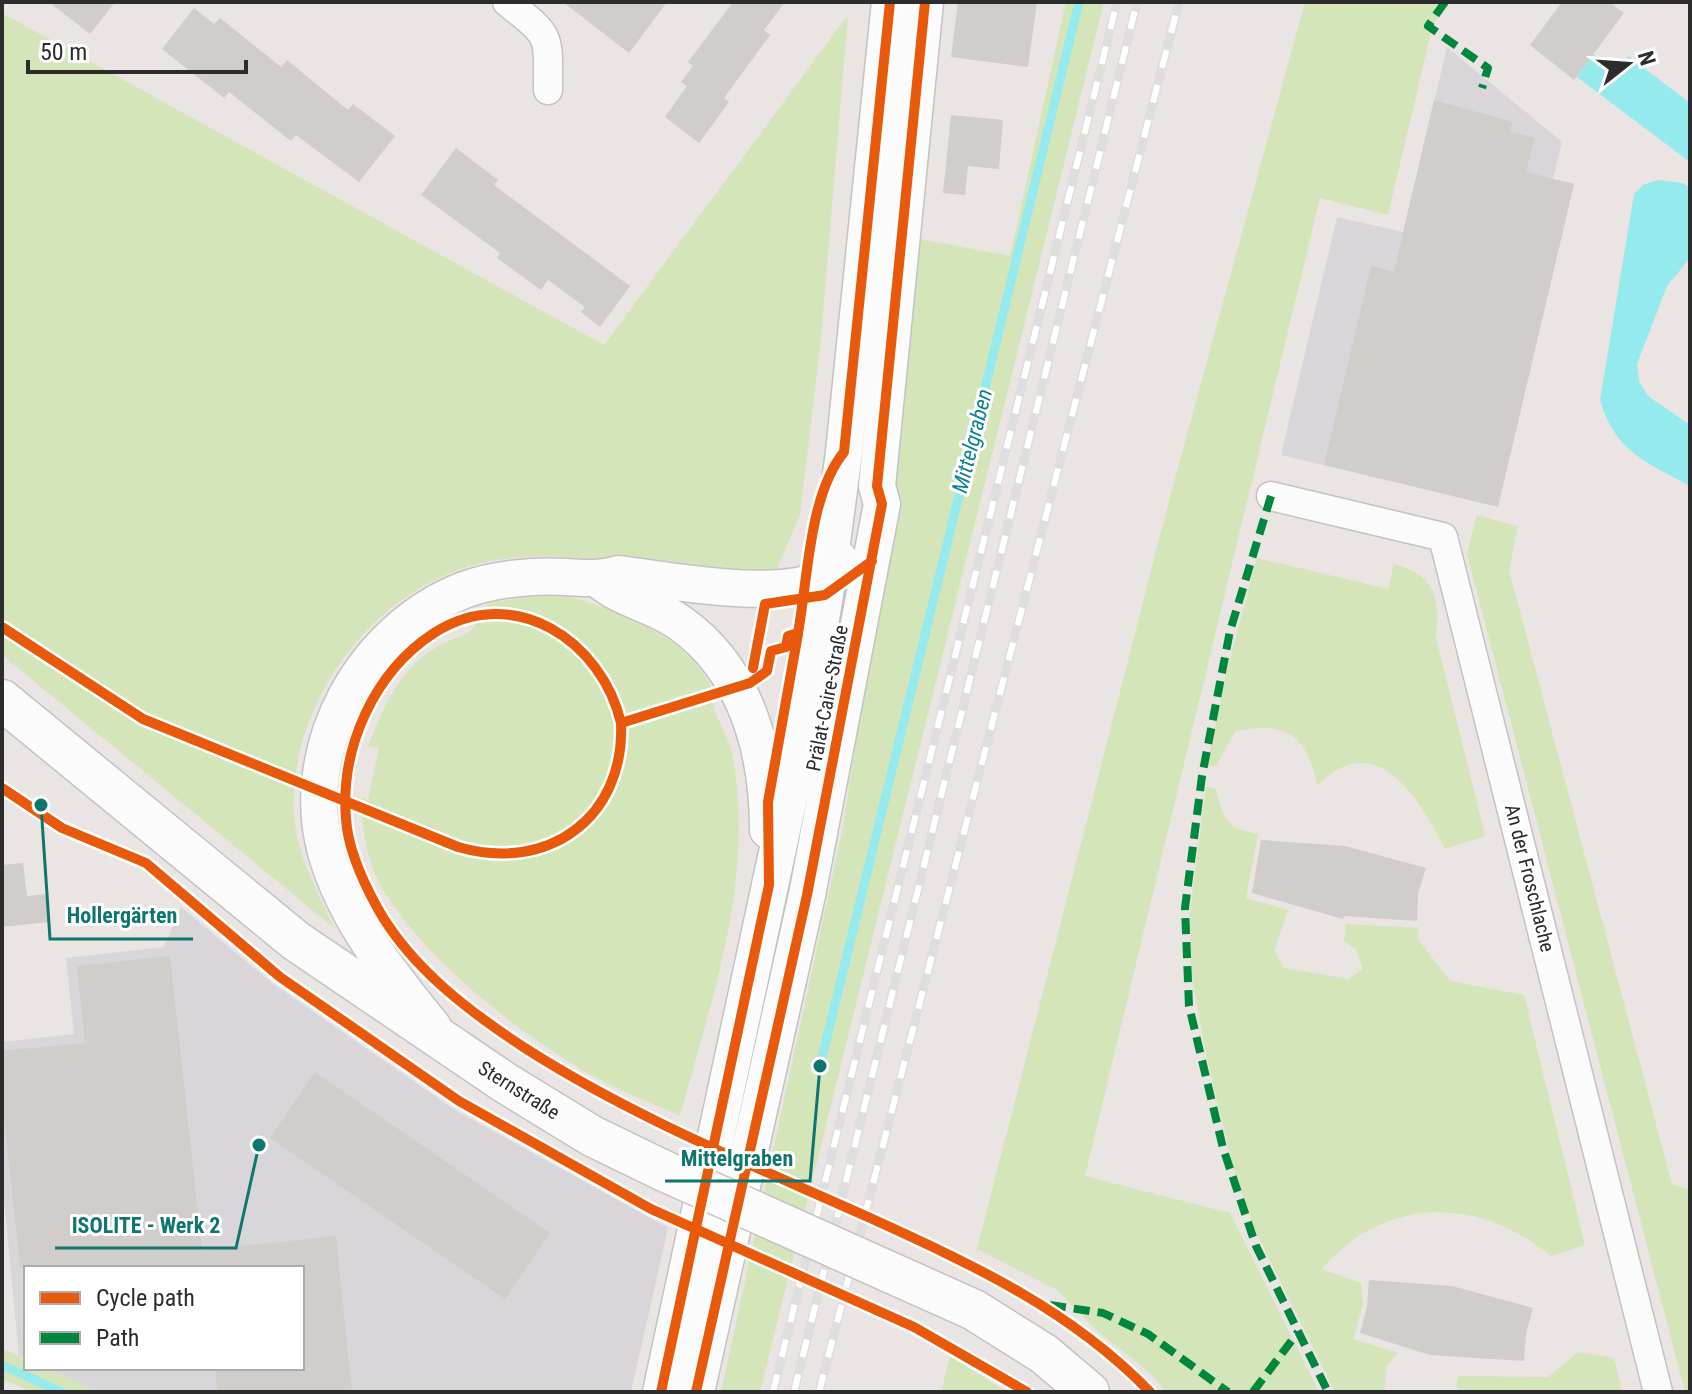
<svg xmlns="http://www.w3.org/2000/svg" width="1692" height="1394" font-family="'Roboto Condensed',sans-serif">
	<rect width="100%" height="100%" fill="#eae4e2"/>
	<path fill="#d9d6d9" d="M 1447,47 L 1562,142 L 1553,179 L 1574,184 L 1498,506 L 1281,455 L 1337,217 L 1403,232 Z
		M 181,907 L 272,983 L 455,1110 L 668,1228 L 631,1392 L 98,1392 L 46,1368 L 302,1368 L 302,1268 L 26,1268 L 26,1359 L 19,1356 L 2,1179 L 2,1042 L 74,1034 L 66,958 L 164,947 Z"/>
	<path fill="#d5e5ba" d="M 1066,2 L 1104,2 L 760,1392 L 721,1392 L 843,827 L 893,495 L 920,239 L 1010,256 Z
		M 1305,2 L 1449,2 L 1433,24 L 1388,215 L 1320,198 L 1085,1176 L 1230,1213 L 1319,1392 L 1166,1392 L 1152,1375 L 1094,1328 L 1057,1290 L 977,1249 L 1170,497 Z
		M 2,13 L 604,345 L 848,15 L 821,339 L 800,514 L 775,574 C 745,572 714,572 684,570 C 619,563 557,549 491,561 C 377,582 288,701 294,814 C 296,854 318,892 334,928 L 2,655 Z
		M 1477,515 L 1518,526 L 1509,570 L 1672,1184 L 1690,1190 L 1690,1392 L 1685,1392 L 1467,554 Z
		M 1257,558 L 1388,589 L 1394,564 C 1436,576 1440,597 1436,637 L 1485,836 L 1445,849 C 1420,799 1376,725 1317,786 C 1309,737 1284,719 1235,732 L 1216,766 L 1207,767 L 1225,678 Z
		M 549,593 C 602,602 682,631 709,683 C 714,691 712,703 715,712 C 720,725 729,738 732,752 C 756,877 712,997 680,1116 C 654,1104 627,1094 602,1081 C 529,1042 416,955 378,880 C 366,856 362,825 360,798 L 368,800 L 379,748 L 368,746 C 382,712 397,673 429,652 C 465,628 465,648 488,603 Z
		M 1206,787 L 1216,789 C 1223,818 1226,829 1258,834 L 1246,898 L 1288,910 L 1274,951 L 1284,968 L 1348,979 L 1363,969 L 1356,950 L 1344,941 L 1346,924 L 1419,928 L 1417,938 L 1450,981 L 1524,995 L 1585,1245 L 1551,1256 C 1479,1196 1385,1195 1322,1269 L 1361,1283 L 1363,1305 L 1353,1339 L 1398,1353 L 1387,1366 L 1384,1392 L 1335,1392 L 1254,1228 L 1232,1163 L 1206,1054 L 1191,973 L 1190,912 Z
		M 2,1348 L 26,1359 L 26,1368 L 46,1368 L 98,1392 L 32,1392 L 2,1379 Z
		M 1578,1352 L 1614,1358 L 1622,1392 L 1461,1392 L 1456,1386 L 1458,1376 L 1548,1377 Z
		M 950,1356 L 1007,1392 L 941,1392 Z"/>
	<path fill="#94eaed" d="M 1593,54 L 1617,71 L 1628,56 L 1690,103 L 1690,162 L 1577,77 Z
		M 1658,180 L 1683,183 L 1690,188 L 1690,258 L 1667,286 L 1637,364 L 1639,381 L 1648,396 L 1690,425 L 1690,486 C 1645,461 1616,453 1600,400 L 1634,194 L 1643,185 Z"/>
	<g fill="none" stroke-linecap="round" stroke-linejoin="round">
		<path stroke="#94eaed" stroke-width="9" d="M 820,1066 L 1079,2
			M 2,1365 L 61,1392"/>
	</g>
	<path fill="#d1cdcb" d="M 49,2 L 115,2 L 90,34 Z
		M 563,2 L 667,2 L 629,53 Z
		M 733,2 L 785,2 L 764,30 L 770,35 L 724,98 L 729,102 L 699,143 L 665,117 L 687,86 L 681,82 L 693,66 L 688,62 Z
		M 958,2 L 1037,2 L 1028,67 L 951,57 Z
		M 1562,2 L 1609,2 L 1624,13 L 1574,80 L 1530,45 Z
		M 194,8 L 214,24 L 220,18 L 281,67 L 287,60 L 348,110 L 353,104 L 395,136 L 359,182 L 296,135 L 291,141 L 229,92 L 224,98 L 162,49 Z
		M 1434,100 L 1513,122 L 1510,132 L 1535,138 L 1526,172 L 1574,184 L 1498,507 L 1324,465 L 1371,266 L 1394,272 Z
		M 951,115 L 1003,120 L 999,169 L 968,166 L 965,195 L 943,193 Z
		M 456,148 L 498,180 L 494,185 L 630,286 L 600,327 L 581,312 L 585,307 L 548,280 L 541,290 L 497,258 L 500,253 L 421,195 Z
		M 1261,840 L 1345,846 L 1426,868 L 1418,894 L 1417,921 L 1344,916 L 1343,919 L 1252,893 Z
		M 23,863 L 27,896 L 46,894 L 49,922 L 2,927 L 2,865 Z
		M 170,956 L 202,1250 L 336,1236 L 352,1392 L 217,1392 L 215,1368 L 302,1368 L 302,1268 L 20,1268 L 2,1096 L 2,1051 L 85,1043 L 77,966 Z
		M 315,1072 L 550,1233 L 505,1299 L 270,1138 Z
		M 1369,1280 L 1452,1286 L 1533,1308 L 1526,1334 L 1524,1361 L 1430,1355 L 1360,1333 L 1367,1307 Z"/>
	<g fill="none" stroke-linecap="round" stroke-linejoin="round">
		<defs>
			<path id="minor" d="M 507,2 C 552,38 548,33 548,90
				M 1271,496 L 1443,537 L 1658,1392"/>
			<path id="tertiary" d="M 599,580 C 624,601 654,604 680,623 C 747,670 768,753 768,830
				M 433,1027 C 390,974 345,919 326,852 C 297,746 364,629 464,590 C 493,579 534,575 566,577 C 586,578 599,580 619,574 C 666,580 789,604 828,574 C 832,571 836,563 839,559
				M 661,1392 L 797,760 L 825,595 L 844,452 L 890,2
				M 696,1392 L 807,895 L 882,504 L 877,486 L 925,2"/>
			<path id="secondary" d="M 2,700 L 296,941 L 504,1082 L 592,1136 L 662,1170
				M 974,1310 L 1044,1354 L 1089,1392"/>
		</defs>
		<use href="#minor" stroke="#c4c2c3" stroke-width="31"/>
		<use href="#tertiary" stroke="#c4c2c3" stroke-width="39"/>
		<use href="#secondary" stroke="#c4c2c3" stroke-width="43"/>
		<use href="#minor" stroke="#fcfbfb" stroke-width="28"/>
		<use href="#tertiary" stroke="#fcfbfb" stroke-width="36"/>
		<use href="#secondary" stroke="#fcfbfb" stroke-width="40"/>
		<defs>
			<path id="rail" d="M 773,1392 L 1117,2
				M 794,1392 L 1137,2
				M 819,1392 L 1179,2"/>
		</defs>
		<use href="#rail" stroke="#dededf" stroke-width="9"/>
		<use href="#rail" stroke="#fff" stroke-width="6" stroke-dasharray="18" stroke-linecap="butt"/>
		<defs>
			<path id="secondary-bridge" d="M 662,1170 L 974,1310"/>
		</defs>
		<use href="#secondary-bridge" stroke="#c4c2c3" stroke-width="43" stroke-linecap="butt"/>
		<use href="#secondary-bridge" stroke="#fcfbfb" stroke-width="40"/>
		<path stroke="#00873e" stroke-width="8" stroke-dasharray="16 8" stroke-linecap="butt" d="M 1445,2 L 1428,26 L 1488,68 L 1482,88
			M 1271,496 L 1230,631 L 1202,776 L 1185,908 L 1189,1006 L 1223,1148 L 1256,1246 L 1328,1392
			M 1050,1305 L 1103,1313 L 1148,1334 L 1228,1392
			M 1253,1392 L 1298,1332"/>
		<defs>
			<path id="cycleway" d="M 2,627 L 143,719 L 458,847 C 548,873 625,818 621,723 L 750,683 L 767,671 L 771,651 L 786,647 L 788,636 L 798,633 C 808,578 809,495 844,452 L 890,2
				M 753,668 L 765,604 L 825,595 L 872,561
				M 621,723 C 602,641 514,582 434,633 C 374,672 340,748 346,819 C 348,850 363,882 378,909 C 412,969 471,1013 528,1050 C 635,1118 752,1165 868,1217 C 971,1264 1070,1309 1150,1392
				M 2,788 L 62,828 L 146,863 L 280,977 L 459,1101 L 651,1209 L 914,1327 L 1027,1392
				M 661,1392 L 769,885 L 768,802 L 798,634
				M 696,1392 L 807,895 L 882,504 L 877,486 L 925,2"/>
		</defs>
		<use href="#cycleway" stroke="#fff" stroke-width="15"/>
		<use href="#cycleway" stroke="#e8590c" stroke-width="10"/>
	</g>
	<g text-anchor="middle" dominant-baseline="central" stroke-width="6" stroke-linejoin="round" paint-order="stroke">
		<g font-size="20" fill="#2c2c2c" stroke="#fff">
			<text transform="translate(827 698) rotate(-79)">Prälat-Caire-Straße</text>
			<text transform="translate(1530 878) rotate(76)">An der Froschlache</text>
			<text transform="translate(519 1090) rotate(32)">Sternstraße</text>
		</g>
		<g font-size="22" font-style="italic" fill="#0b8293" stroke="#fff">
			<text transform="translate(972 441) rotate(-76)">Mittelgraben</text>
		</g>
	</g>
	<path fill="none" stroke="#0f766e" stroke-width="3" d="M41 805L50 939H193M820 1066L810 1181H665M259 1145L236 1248H55"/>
	<g fill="#0f766e" stroke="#fff" stroke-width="3">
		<circle cx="41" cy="805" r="8"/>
		<circle cx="820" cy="1066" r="8"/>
		<circle cx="259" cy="1145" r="8"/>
	</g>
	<g font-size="22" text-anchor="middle" font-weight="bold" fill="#0f766e" stroke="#fff" stroke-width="6" stroke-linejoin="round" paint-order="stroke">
		<text x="122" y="923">Hollergärten</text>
		<text x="737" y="1166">Mittelgraben</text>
		<text x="146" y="1233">ISOLITE - Werk 2</text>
	</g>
	<rect width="1692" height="1394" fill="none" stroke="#2c2c2c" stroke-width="8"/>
	<rect x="24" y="1266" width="280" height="104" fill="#ffffff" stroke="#ababab" stroke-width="2"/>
	<rect x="40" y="1292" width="40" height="12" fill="#e8590c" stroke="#ababab" stroke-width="2"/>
	<text x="96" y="1306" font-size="24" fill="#2c2c2c">Cycle path</text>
	<rect x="40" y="1332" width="40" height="12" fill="#00873e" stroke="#ababab" stroke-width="2"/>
	<text x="96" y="1346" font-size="24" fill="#2c2c2c">Path</text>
	<g transform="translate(1628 64) rotate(73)" stroke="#ffffff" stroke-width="6" paint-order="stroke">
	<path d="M0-6L14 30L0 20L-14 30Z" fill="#2c2c2c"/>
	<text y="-12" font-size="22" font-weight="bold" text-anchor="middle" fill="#2c2c2c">N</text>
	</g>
	<path d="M28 60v12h218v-12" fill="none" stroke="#2c2c2c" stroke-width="4"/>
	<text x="40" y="60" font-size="24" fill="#2c2c2c" stroke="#ffffff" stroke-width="6" paint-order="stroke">50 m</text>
</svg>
